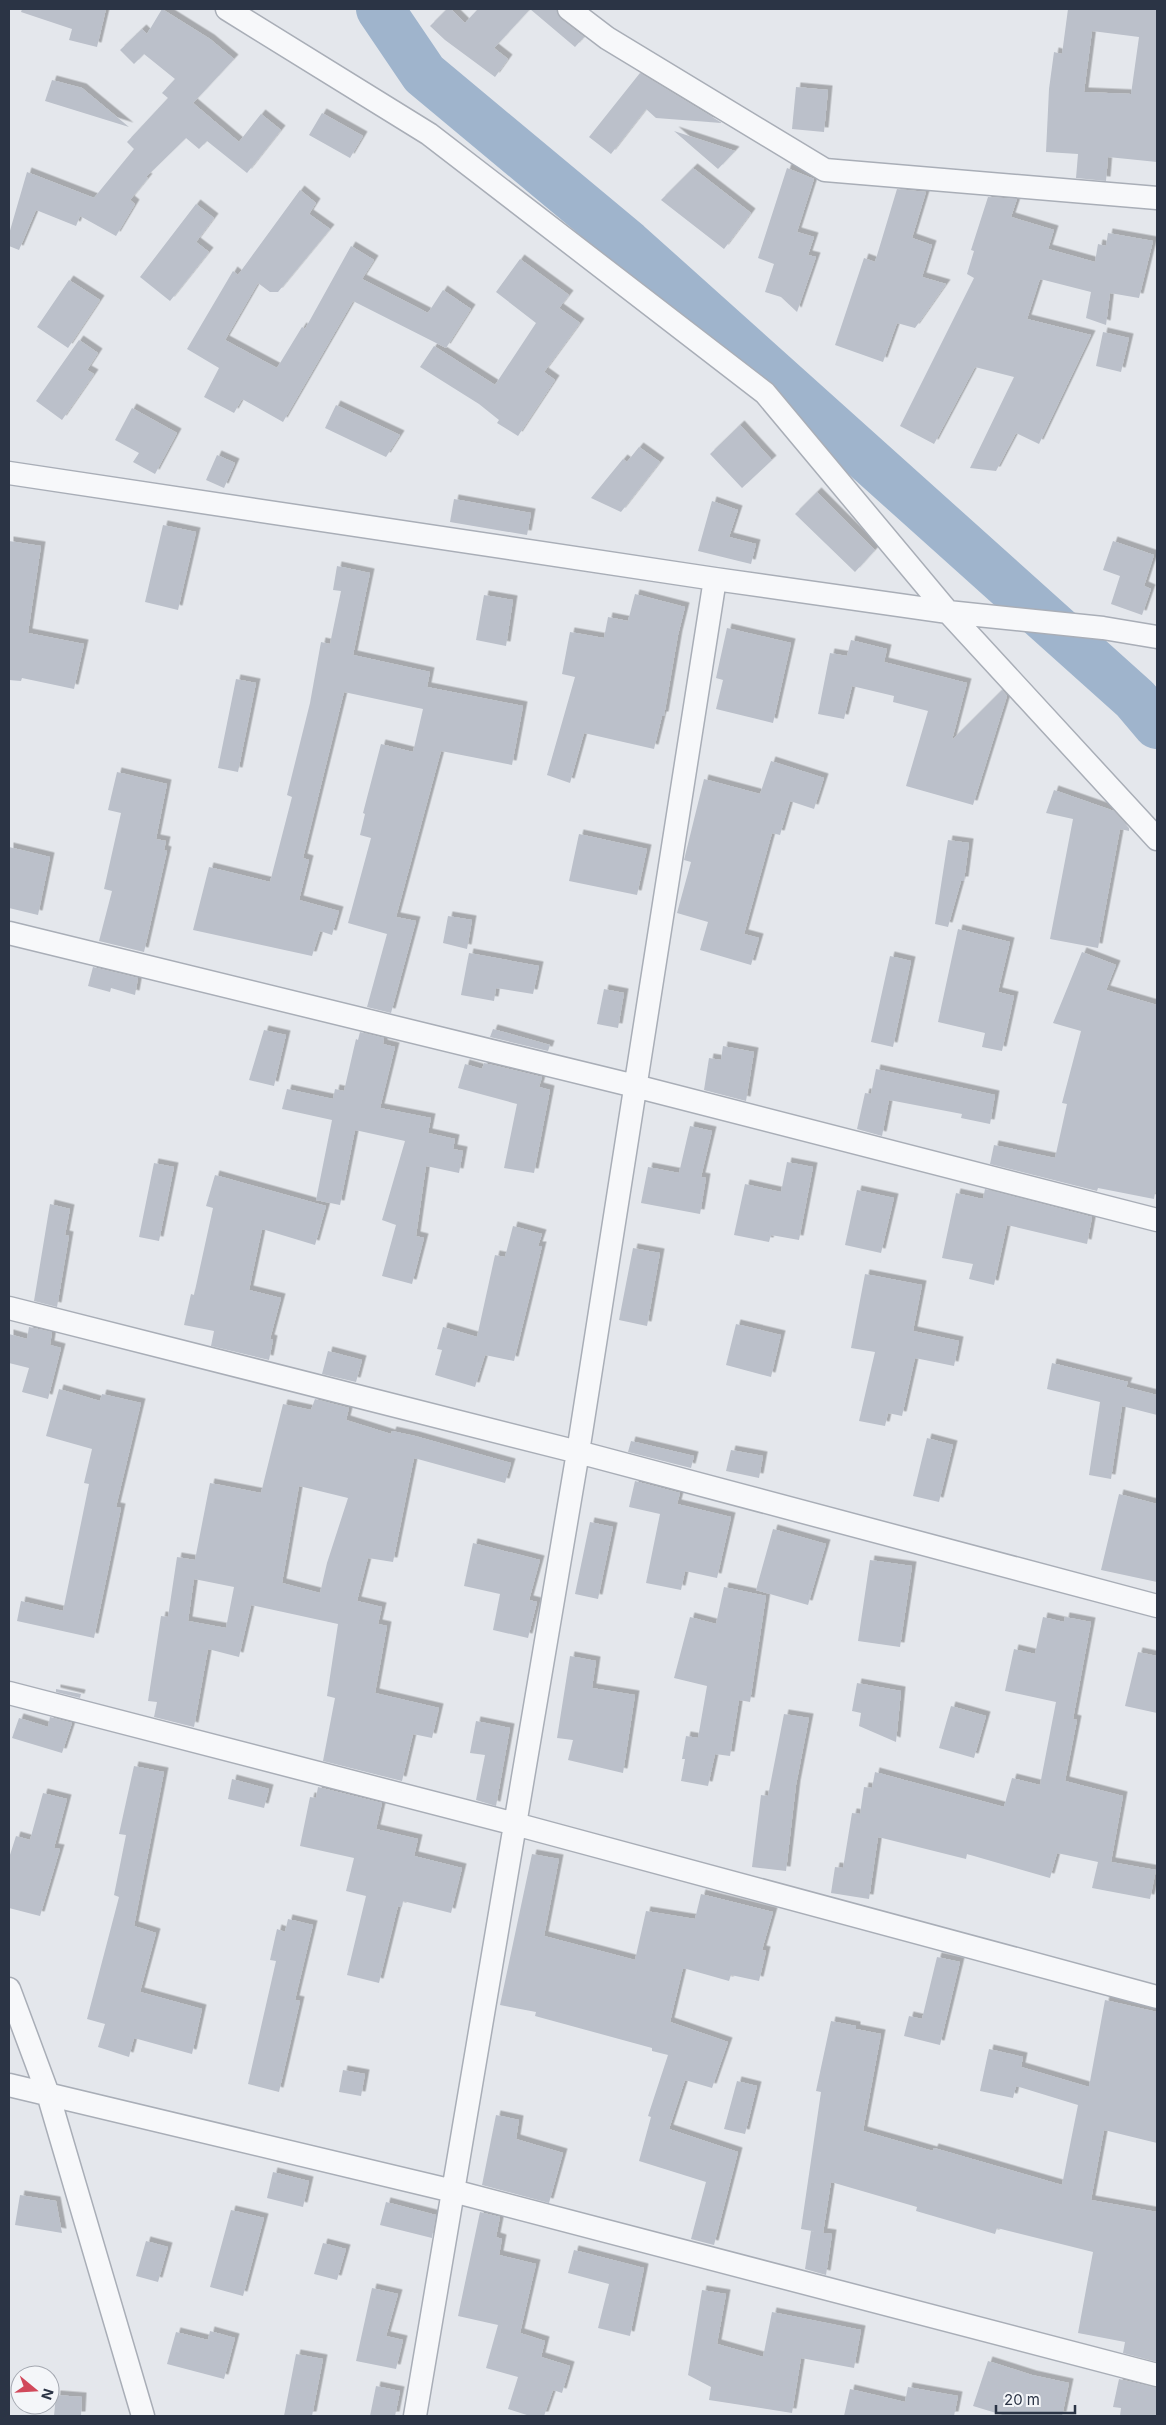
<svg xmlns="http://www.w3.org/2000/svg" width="1166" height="2425" font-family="Inter,sans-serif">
	<defs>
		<filter id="shadow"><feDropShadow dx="4.5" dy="-4.5" stdDeviation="0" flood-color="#0004"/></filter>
	</defs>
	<rect width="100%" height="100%" fill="#e4e7ec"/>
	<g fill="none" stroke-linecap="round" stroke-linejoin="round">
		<path stroke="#9fb4cc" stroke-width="48" d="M 380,9 L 424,74 L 628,244 L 1135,699 L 1157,725"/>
	</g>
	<path fill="#bbc0ca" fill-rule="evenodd" filter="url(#shadow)" d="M 22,9 L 106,9 L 97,47 L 69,40 L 72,29 L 21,12 Z
		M 162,9 L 210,39 L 234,59 L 193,103 L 239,142 L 261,114 L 281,130 L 247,173 L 207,141 L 199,149 L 186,138 L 146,177 L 148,178 L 130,200 L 135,204 L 116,236 L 80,216 L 76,226 L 36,210 L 19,250 L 9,246 L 9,234 L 27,172 L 94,198 L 134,149 L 127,142 L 168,98 L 162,93 L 175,79 L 144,54 L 134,64 L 120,50 L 142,29 L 147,34 Z
		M 447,9 L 451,9 L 465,23 L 478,9 L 556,9 L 561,19 L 584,37 L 575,47 L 530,9 L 494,48 L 508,59 L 495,77 L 445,40 L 430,26 Z
		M 1068,9 L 1157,9 L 1157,162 L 1108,157 L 1106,181 L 1076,178 L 1078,154 L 1046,152 L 1049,89 L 1054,52 L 1062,54 ZM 1092,31 L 1139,37 L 1131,94 L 1084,92 Z
		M 640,73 L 722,123 L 656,118 L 646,109 L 611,154 L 589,137 Z
		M 52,80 L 82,88 L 129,127 L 45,101 Z
		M 796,87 L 828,90 L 824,132 L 792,129 Z
		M 322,113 L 363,136 L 350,158 L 309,135 Z
		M 674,131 L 735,151 L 718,169 Z
		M 693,168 L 751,213 L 724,249 L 661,200 Z
		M 787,168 L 814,179 L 797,232 L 814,237 L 808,255 L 816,257 L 797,312 L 781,297 L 765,292 L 774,264 L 758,258 Z
		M 897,189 L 926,192 L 912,238 L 932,245 L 922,277 L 946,284 L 915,328 L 897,323 L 883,362 L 835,345 L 864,258 L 875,262 Z
		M 300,190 L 316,203 L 309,214 L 330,229 L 278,292 L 270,292 L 258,283 L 225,340 L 277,368 L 302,327 L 305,329 L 351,246 L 374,260 L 362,279 L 428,313 L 443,290 L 471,309 L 446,348 L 353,301 L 283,422 L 242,399 L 234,413 L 204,397 L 219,368 L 187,349 L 233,271 L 238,275 Z
		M 988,197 L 1017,199 L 1011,217 L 1054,230 L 1048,249 L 1095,262 L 1098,244 L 1106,246 L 1108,233 L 1153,241 L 1139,298 L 1110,293 L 1106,325 L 1086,318 L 1091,292 L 1040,279 L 1027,319 L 1091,335 L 1039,444 L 1016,433 L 996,471 L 970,468 L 1014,377 L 975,367 L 934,444 L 900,426 L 974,278 L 967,274 L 974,251 L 971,250 Z
		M 196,204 L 214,218 L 196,242 L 209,252 L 170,301 L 140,277 Z
		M 520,259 L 569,295 L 559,308 L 580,323 L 544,372 L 555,380 L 518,436 L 497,423 L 499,420 L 479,404 L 420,367 L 434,346 L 495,385 L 536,323 L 496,292 Z
		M 69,280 L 100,300 L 68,348 L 37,327 Z
		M 1103,332 L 1129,338 L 1121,372 L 1096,366 Z
		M 79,340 L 98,353 L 87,370 L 94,374 L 62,420 L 36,401 Z
		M 336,405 L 400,435 L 386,457 L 325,428 Z
		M 132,408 L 177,433 L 155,474 L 133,462 L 139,453 L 115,440 Z
		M 740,425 L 772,460 L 742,488 L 710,454 Z
		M 639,447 L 660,462 L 621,512 L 591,498 L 623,459 L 627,462 Z
		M 217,455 L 235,463 L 224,488 L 206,480 Z
		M 817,492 L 875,550 L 855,572 L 795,514 Z
		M 454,499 L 531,513 L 527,535 L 450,522 Z
		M 712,501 L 738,510 L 729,537 L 756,544 L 751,564 L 698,551 Z
		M 163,525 L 196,532 L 178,610 L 145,602 Z
		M 9,541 L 41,546 L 28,633 L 84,644 L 74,689 L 22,678 L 21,681 L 9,680 Z
		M 1113,541 L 1154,555 L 1144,586 L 1151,589 L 1142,615 L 1111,604 L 1120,576 L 1103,570 Z
		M 337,566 L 370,573 L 353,655 L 430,672 L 427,687 L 523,706 L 512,765 L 441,751 L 396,917 L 416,921 L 391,1013 L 367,1007 L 387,934 L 348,923 L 371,838 L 360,835 L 365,814 L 363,813 L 381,744 L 413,752 L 423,709 L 344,692 L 303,858 L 309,860 L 299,900 L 339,911 L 332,935 L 320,931 L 312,956 L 193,930 L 209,867 L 270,882 L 292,797 L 287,795 L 310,703 L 321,642 L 330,644 L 341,591 L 333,590 Z
		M 635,594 L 685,607 L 678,635 L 664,716 L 662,716 L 654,749 L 584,733 L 570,783 L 547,775 L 575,677 L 562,674 L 570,632 L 604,638 L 608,617 L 628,621 Z
		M 484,595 L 513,600 L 506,646 L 476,640 Z
		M 727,628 L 791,643 L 773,723 L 716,709 L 723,680 L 716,678 Z
		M 851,640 L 887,649 L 884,662 L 967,683 L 952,740 L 1002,690 L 1007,696 L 973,805 L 906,786 L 928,711 L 893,702 L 894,696 L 852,686 L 844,719 L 818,714 L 830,653 L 847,656 Z
		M 236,679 L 256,683 L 238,772 L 218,768 Z
		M 771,761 L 824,778 L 814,809 L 790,801 L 780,835 L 772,833 L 744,934 L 759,938 L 751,965 L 700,950 L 708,922 L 677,913 L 691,862 L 684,860 L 704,779 L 760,794 Z
		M 117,772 L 167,784 L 156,839 L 166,841 L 164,850 L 167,851 L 144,952 L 99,941 L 112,891 L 104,889 L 121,813 L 108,810 Z
		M 1054,790 L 1114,811 L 1129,828 L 1129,831 L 1120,829 L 1098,948 L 1050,939 L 1073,819 L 1046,813 Z
		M 579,834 L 647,849 L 637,895 L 569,881 Z
		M 948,840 L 969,843 L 964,881 L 961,881 L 948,927 L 935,924 Z
		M 9,847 L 50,857 L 38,915 L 9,908 Z
		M 448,916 L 472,920 L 467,949 L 443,943 Z
		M 958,929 L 1010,942 L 998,992 L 1014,996 L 1002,1051 L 982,1047 L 985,1033 L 938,1022 Z
		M 1082,952 L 1116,965 L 1106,990 L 1157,1005 L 1157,1182 L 1154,1199 L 1098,1188 L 1097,1191 L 990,1164 L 994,1145 L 1055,1158 L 1067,1104 L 1062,1103 L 1081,1031 L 1053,1023 Z
		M 469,953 L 539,966 L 533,994 L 496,988 L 494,1001 L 461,995 Z
		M 890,956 L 911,961 L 893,1047 L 871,1042 Z
		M 93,967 L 138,978 L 135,995 L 111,988 L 110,992 L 88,986 Z
		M 604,989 L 624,993 L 618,1028 L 597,1024 Z
		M 493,1029 L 550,1045 L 548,1051 L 490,1037 Z
		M 264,1030 L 286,1035 L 274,1086 L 249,1080 Z
		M 360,1032 L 384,1038 L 383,1044 L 395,1047 L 380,1108 L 431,1118 L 428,1133 L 455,1139 L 453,1149 L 463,1151 L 459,1173 L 426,1166 L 416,1236 L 424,1238 L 412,1284 L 382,1276 L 396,1225 L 382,1220 L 405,1141 L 355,1130 L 340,1205 L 316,1200 L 332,1120 L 282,1109 L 287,1089 L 333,1099 L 335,1089 L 344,1091 L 356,1039 L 358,1040 Z
		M 723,1046 L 754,1052 L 746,1101 L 704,1090 L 709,1058 L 721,1060 Z
		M 484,1063 L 542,1077 L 539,1087 L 550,1090 L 534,1173 L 504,1168 L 517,1104 L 458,1088 L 465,1064 L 482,1069 Z
		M 876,1069 L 995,1095 L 990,1124 L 961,1118 L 962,1114 L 889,1100 L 882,1136 L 857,1129 L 865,1093 L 871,1094 Z
		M 690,1126 L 712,1131 L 701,1177 L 706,1178 L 700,1214 L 641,1203 L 648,1167 L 679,1173 Z
		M 787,1162 L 813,1167 L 799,1240 L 771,1235 L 769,1242 L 734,1235 L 745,1184 L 781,1192 Z
		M 154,1163 L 174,1167 L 159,1241 L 139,1237 Z
		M 215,1175 L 326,1206 L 315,1245 L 262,1229 L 249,1290 L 281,1298 L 270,1339 L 273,1340 L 269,1360 L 211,1346 L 214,1331 L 184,1325 L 191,1294 L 194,1295 L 213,1208 L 206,1206 Z
		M 985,1189 L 1092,1217 L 1087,1244 L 1007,1225 L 994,1285 L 969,1279 L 973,1264 L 942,1258 L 956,1193 L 983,1199 Z
		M 857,1190 L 894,1198 L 881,1253 L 845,1245 Z
		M 50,1204 L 70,1209 L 65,1235 L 69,1236 L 57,1307 L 34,1301 Z
		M 513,1226 L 542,1234 L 538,1246 L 542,1246 L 514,1361 L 485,1355 L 475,1387 L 435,1375 L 442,1350 L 437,1349 L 443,1327 L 477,1337 L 495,1255 L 505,1257 Z
		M 633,1248 L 660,1253 L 647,1326 L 619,1320 Z
		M 865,1274 L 922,1285 L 913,1331 L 959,1341 L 954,1366 L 915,1358 L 902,1416 L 888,1413 L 885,1426 L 859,1421 L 875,1352 L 851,1348 Z
		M 736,1324 L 781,1335 L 771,1377 L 726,1365 Z
		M 29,1327 L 52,1332 L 50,1345 L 61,1348 L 48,1399 L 22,1392 L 29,1368 L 9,1363 L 9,1334 L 27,1339 Z
		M 328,1351 L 362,1360 L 356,1382 L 322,1374 Z
		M 1052,1363 L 1128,1382 L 1126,1387 L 1157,1395 L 1157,1415 L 1122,1406 L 1111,1479 L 1089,1475 L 1100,1402 L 1047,1389 Z
		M 59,1389 L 100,1401 L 102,1394 L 141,1403 L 116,1507 L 121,1508 L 94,1638 L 17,1621 L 21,1601 L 63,1611 L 89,1484 L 84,1483 L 92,1449 L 46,1436 Z
		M 315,1399 L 349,1408 L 346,1420 L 391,1434 L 392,1431 L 415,1436 L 511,1463 L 505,1483 L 414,1458 L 393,1562 L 368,1558 L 357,1601 L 382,1607 L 378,1624 L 387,1626 L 375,1693 L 439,1708 L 432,1738 L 413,1734 L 402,1781 L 323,1761 L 335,1698 L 327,1696 L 338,1624 L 251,1605 L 239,1657 L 208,1649 L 194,1727 L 154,1717 L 157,1702 L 148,1701 L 161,1616 L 168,1617 L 177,1557 L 195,1560 L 210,1483 L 261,1493 L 283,1404 L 311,1410 ZM 299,1486 L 348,1498 L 327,1563 L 320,1593 L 282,1583 ZM 194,1579 L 234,1587 L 226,1628 L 188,1621 Z
		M 927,1438 L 953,1445 L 939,1502 L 913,1496 Z
		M 631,1441 L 694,1456 L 691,1468 L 628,1452 Z
		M 731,1450 L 763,1456 L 759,1478 L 726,1471 Z
		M 635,1481 L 680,1493 L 677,1504 L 731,1517 L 717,1578 L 685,1571 L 681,1590 L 646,1583 L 660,1514 L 629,1507 Z
		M 1119,1494 L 1157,1504 L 1157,1582 L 1101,1570 Z
		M 590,1522 L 613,1527 L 598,1599 L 575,1594 Z
		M 773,1529 L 826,1544 L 808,1605 L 756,1590 Z
		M 473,1543 L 540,1560 L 529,1600 L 537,1602 L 528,1638 L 493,1630 L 500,1594 L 464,1586 Z
		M 870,1560 L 912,1566 L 900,1647 L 858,1641 Z
		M 724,1587 L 766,1596 L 750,1702 L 739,1700 L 730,1756 L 715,1754 L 708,1786 L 681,1781 L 685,1759 L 682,1759 L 686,1736 L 698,1738 L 707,1686 L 674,1678 L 690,1617 L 716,1624 Z
		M 1043,1617 L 1064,1622 L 1065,1617 L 1091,1622 L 1073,1719 L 1077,1720 L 1065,1781 L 1123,1796 L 1111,1862 L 1156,1870 L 1150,1899 L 1092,1888 L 1098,1862 L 1057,1853 L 1050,1878 L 967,1854 L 966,1859 L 878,1837 L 869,1899 L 831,1893 L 835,1867 L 843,1868 L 852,1813 L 860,1814 L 864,1787 L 872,1788 L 875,1772 L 1004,1807 L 1012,1778 L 1040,1785 L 1056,1702 L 1005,1691 L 1014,1649 L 1035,1654 Z
		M 1138,1652 L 1157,1656 L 1157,1713 L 1125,1706 Z
		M 570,1656 L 596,1661 L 592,1688 L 635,1695 L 623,1773 L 568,1760 L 573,1740 L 557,1738 Z
		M 857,1683 L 901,1691 L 896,1742 L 859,1726 L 861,1713 L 852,1711 Z
		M 56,1689 L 81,1694 L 80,1698 L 56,1692 Z
		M 951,1706 L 986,1716 L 974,1758 L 939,1748 Z
		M 784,1714 L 809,1718 L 796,1785 L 786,1871 L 752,1867 L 761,1795 L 768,1796 Z
		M 50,1717 L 72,1723 L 62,1753 L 12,1738 L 19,1718 L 48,1727 Z
		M 476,1721 L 510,1728 L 496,1806 L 476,1800 L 485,1755 L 470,1753 Z
		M 134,1766 L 164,1772 L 134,1926 L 156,1933 L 140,1992 L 202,2009 L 192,2054 L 134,2038 L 129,2057 L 98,2047 L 105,2024 L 87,2019 L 119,1897 L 114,1895 L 126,1835 L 119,1834 Z
		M 232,1779 L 269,1789 L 264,1808 L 228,1799 Z
		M 318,1787 L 382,1803 L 376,1829 L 418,1839 L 414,1856 L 462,1868 L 451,1913 L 403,1901 L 402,1907 L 398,1906 L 379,1983 L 347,1975 L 366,1896 L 346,1891 L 354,1858 L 300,1846 L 310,1797 L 316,1798 Z
		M 43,1793 L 67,1799 L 54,1848 L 60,1849 L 40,1916 L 9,1908 L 9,1858 L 16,1836 L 30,1840 Z
		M 532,1854 L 559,1859 L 544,1936 L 635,1960 L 646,1911 L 695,1919 L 701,1894 L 773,1912 L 762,1950 L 766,1951 L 759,1981 L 731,1975 L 729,1981 L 683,1968 L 670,2022 L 728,2042 L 712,2088 L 685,2080 L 669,2129 L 738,2152 L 714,2245 L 691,2239 L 706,2182 L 639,2161 L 651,2117 L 648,2116 L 668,2055 L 652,2051 L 652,2048 L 535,2016 L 536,2012 L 500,2005 Z
		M 288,1919 L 313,1925 L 295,2000 L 300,2001 L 279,2092 L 248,2084 L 276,1961 L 270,1960 L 277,1929 L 285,1932 Z
		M 937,1957 L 960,1962 L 940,2045 L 904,2036 L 909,2016 L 922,2019 Z
		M 1105,2000 L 1157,2012 L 1157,2143 L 1104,2130 L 1091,2200 L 1157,2212 L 1157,2362 L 1123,2353 L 1125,2342 L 1078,2333 L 1093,2252 L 997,2228 L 995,2234 L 916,2211 L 917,2207 L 831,2182 L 823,2233 L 801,2229 L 821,2092 L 816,2091 L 831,2021 L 856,2026 L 856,2029 L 881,2034 L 863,2131 L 933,2151 L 934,2148 L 1062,2185 L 1078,2105 L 1016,2086 L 1013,2098 L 980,2091 L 989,2049 L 1023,2057 L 1021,2067 L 1089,2087 Z
		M 343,2070 L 365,2074 L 361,2096 L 339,2092 Z
		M 737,2081 L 757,2086 L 745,2134 L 724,2129 Z
		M 496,2115 L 519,2120 L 516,2139 L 563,2153 L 549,2203 L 482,2185 Z
		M 273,2172 L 309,2181 L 303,2207 L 267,2198 Z
		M 20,2195 L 56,2201 L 62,2233 L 15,2225 Z
		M 386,2202 L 436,2215 L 432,2238 L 380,2225 Z
		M 231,2210 L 264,2218 L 243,2296 L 210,2287 Z
		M 480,2212 L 500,2217 L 496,2237 L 502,2239 L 499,2255 L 536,2264 L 520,2333 L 545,2341 L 541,2357 L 570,2366 L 562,2393 L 553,2390 L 544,2416 L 530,2416 L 508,2409 L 518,2377 L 486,2368 L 498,2325 L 458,2316 Z
		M 811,2231 L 832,2234 L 826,2275 L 805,2269 Z
		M 146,2241 L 168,2247 L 158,2282 L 136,2276 Z
		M 323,2243 L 346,2249 L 337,2280 L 314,2274 Z
		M 574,2250 L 644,2268 L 630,2336 L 598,2328 L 609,2284 L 568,2273 Z
		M 372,2288 L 398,2294 L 386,2336 L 403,2340 L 396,2369 L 356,2361 Z
		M 702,2290 L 726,2294 L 717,2344 L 763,2357 L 772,2312 L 861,2330 L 854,2368 L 801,2358 L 792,2413 L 709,2400 L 711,2387 L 688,2375 Z
		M 210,2331 L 235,2338 L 224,2379 L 167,2364 L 176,2332 L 208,2340 Z
		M 296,2354 L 323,2359 L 312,2416 L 284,2416 Z
		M 988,2361 L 1032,2375 L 1069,2383 L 1062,2416 L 1006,2416 L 973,2406 Z
		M 1119,2379 L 1157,2388 L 1157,2416 L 1120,2416 L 1121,2408 L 1113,2407 Z
		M 376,2386 L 400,2391 L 395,2416 L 370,2416 Z
		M 908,2387 L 958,2396 L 954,2416 L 844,2416 L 850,2389 L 905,2402 Z
		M 56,2395 L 82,2397 L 81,2416 L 54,2416 Z"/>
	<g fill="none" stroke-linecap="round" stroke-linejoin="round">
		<defs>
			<path id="minor" d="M 227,9 L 429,134 L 765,393 L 948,612 L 1157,839
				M 569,9 L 607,38 L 825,170 L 1157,198
				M 9,473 L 715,579 L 948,612 L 1103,628 L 1157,637
				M 9,933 L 635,1086 L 1157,1220
				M 9,1308 L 578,1452 L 1157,1606
				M 9,1693 L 515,1824 L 1157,1997
				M 9,1989 L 48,2094 L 143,2416
				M 9,2085 L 453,2191 L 1157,2375
				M 415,2416 L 578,1452 L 715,579"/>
		</defs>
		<use href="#minor" stroke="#a9aeb7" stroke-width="25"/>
		<use href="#minor" stroke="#f7f8fa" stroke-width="22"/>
	</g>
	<rect width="1166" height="2425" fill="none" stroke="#2b3445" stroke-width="20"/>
	<g transform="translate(35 2390) rotate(108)"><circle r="24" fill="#f4f6f9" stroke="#a4a8b1"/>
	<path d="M0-4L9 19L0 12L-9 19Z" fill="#d1495b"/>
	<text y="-8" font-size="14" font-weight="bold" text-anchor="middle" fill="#2b3445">N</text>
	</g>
	<path d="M996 2405v8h79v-8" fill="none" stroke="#2b3445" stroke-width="2.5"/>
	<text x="1004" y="2405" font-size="15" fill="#2b3445" stroke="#f4f6f9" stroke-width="4" paint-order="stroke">20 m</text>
</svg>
